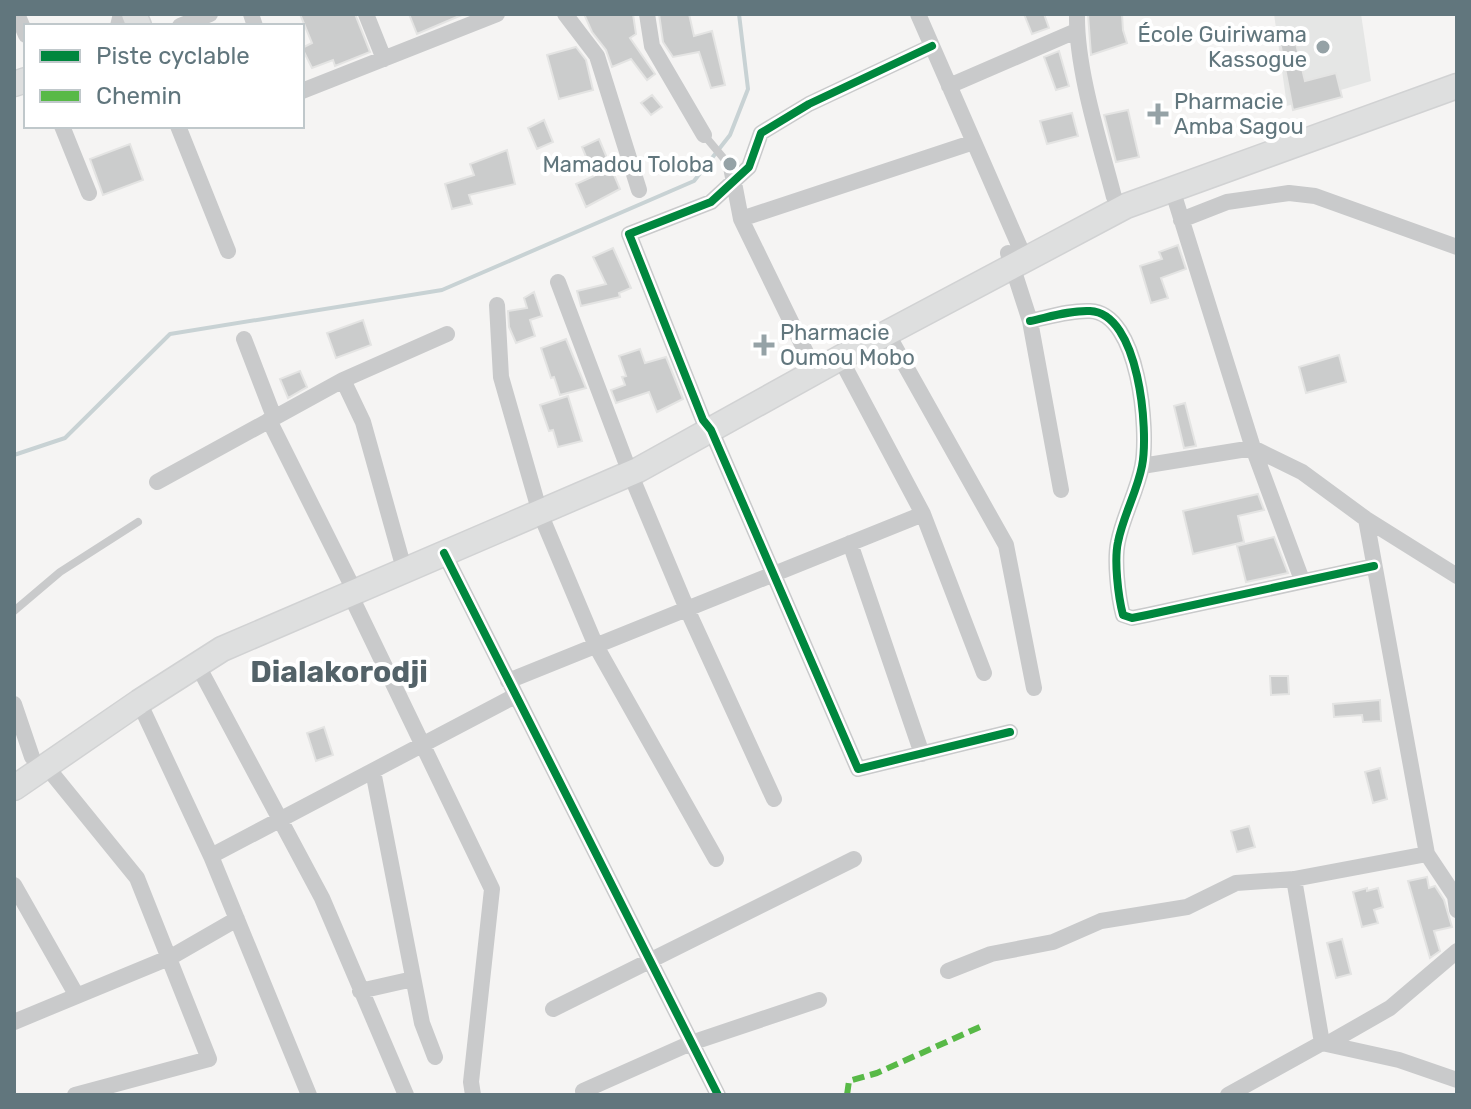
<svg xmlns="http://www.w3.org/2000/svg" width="1471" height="1109" font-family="Rubik,sans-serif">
	<rect width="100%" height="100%" fill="#f5f4f3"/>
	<path fill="#e5e6e5" d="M 1274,14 L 1361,14 L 1371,81 L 1287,106 Z"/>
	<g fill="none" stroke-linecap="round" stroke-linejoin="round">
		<path stroke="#c8d2d4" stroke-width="4" d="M 14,455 L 65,438 L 170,334 L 442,290 L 694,181 L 730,135 L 748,89 L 739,14"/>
	</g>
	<path fill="#cbcccc" stroke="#e4e4e3" stroke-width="2" d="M 300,14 L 355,14 L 370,52 L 335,66 L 333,60 L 312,68 L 302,48 L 312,43 Z
		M 409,14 L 464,14 L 417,34 Z
		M 584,14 L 633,14 L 636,34 L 630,38 L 655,74 L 647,80 L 631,59 L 612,67 L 606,50 L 592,32 Z
		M 659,14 L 689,14 L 694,36 L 712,31 L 725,85 L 711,88 L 699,52 L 673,57 L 663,42 Z
		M 1024,14 L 1044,14 L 1049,28 L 1032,34 Z
		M 1088,14 L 1122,14 L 1123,30 L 1127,43 L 1091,55 Z
		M 1295,39 L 1305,81 L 1336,73 L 1342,97 L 1293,110 L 1280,42 Z
		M 576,47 L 586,60 L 593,90 L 559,99 L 547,55 Z
		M 1059,51 L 1069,86 L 1056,90 L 1044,57 Z
		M 652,95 L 662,107 L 651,115 L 641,103 Z
		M 1128,110 L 1139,157 L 1116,162 L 1104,115 Z
		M 1072,113 L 1078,136 L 1047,144 L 1040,121 Z
		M 544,120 L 553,142 L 537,149 L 528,128 Z
		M 599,139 L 620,189 L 586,207 L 576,184 L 594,176 L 582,147 Z
		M 130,144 L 143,180 L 103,195 L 90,159 Z
		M 507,150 L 515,184 L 469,195 L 472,204 L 452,209 L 445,184 L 474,175 L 470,164 Z
		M 1178,245 L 1186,269 L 1161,278 L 1168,298 L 1151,303 L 1140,266 L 1162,259 L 1159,252 Z
		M 613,248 L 631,288 L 619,293 L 620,297 L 581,306 L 577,291 L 606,284 L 593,257 Z
		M 534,292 L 542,316 L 530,320 L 535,336 L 516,343 L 509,327 L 508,311 L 527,308 L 524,298 Z
		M 363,320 L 371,345 L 336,358 L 327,333 Z
		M 566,339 L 586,388 L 560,395 L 554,377 L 551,378 L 541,348 Z
		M 640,349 L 645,363 L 666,357 L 683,399 L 657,412 L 649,392 L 616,403 L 611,390 L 625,385 L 622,377 L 626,376 L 619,356 Z
		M 1339,355 L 1346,382 L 1306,393 L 1299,367 Z
		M 300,371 L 307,387 L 288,398 L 280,379 Z
		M 568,396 L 582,441 L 558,447 L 553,430 L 549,431 L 540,405 Z
		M 1185,403 L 1196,446 L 1184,448 L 1174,406 Z
		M 1258,494 L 1264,510 L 1238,516 L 1244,542 L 1193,554 L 1183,511 Z
		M 1274,537 L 1288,573 L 1246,582 L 1237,546 Z
		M 1270,676 L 1288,676 L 1289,694 L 1271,695 Z
		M 1380,700 L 1381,721 L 1363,722 L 1362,715 L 1334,717 L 1333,704 Z
		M 324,727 L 333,755 L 316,761 L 307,733 Z
		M 1380,768 L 1387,799 L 1373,803 L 1365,772 Z
		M 1249,826 L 1255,847 L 1237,852 L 1231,831 Z
		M 1427,877 L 1429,888 L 1435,886 L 1444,900 L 1452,927 L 1434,931 L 1440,951 L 1430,958 L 1408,881 Z
		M 1367,888 L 1367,891 L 1378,888 L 1383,907 L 1374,910 L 1378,923 L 1362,927 L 1353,892 Z
		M 1342,939 L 1351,974 L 1336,978 L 1327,943 Z"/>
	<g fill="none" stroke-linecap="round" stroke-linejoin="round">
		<defs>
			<path id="secondary" d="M 134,14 L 139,26
				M 14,84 L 26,80
				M 14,788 L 139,702 L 222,649 L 638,470 L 840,358 L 1126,206 L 1457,86"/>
		</defs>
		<use href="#secondary" stroke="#d1d2d3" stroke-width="27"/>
		<path stroke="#c9cacb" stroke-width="8" d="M 704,135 L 731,167
			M 14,611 L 60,572 L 138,522"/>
		<path stroke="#c9cacb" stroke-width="16" d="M 17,14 L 26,35
			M 251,14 L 255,26
			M 366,14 L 384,59
			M 565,14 L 597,56 L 639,190
			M 647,14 L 652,46 L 704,135
			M 918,14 L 1025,259
			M 1077,14 C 1076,69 1100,143 1114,197
			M 118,26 L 121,14
			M 180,26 L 210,14
			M 932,46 L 809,104 L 761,133 L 749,167 L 711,202 L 629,234 L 703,420 L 711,430 L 858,769 L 1010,732
			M 949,86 L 1076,31
			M 302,91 L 497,14
			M 62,126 L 89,193
			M 178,126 L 228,251
			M 731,167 L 741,219 L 815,371
			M 1172,189 L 1253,448 L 1302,580
			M 741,219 L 974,142
			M 1181,220 L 1227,202 L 1289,193 L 1315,196 L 1457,247
			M 1008,253 L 1030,321 L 1061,490
			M 558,282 L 630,473 L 687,609 L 774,799
			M 497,305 L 501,377 L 540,513 L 596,646 L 716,859
			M 1030,321 C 1049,317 1071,310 1090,311 C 1139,313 1149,430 1142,466 C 1137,492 1123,516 1118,542 C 1114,560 1118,596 1123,615 L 1132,618 L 1147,615 L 1374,566
			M 887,333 L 1006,545 L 1034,688
			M 244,339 L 274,417
			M 840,358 L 923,514 L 984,673
			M 343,380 L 363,422 L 401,558
			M 269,420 L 349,580
			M 1142,466 L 1253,448 L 1302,472 L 1366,519 L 1457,576
			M 157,482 L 343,380 L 447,334
			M 1366,519 L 1427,854 L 1455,896 L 1457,910
			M 850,543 L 922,754
			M 444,553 L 718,1095
			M 350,594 L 492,889 L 471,1082 L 473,1095
			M 197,664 L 322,898 L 406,1095
			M 508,681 L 923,514
			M 139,702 L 211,856 L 309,1095
			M 14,704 L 32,757
			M 46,766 L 137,878 L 209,1059 L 75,1095
			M 373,771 L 422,1023 L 435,1057
			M 211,856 L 515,696
			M 1294,879 L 1322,1043
			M 14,885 L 77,996
			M 948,971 L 991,954 L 1053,942 L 1101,921 L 1187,907 L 1236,883 L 1294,879 L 1427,854
			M 360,991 L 413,979
			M 553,1009 L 854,859
			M 14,1022 L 171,957 L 237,919
			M 1327,1044 L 1390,1008 L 1457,951
			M 583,1091 L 691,1043 L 819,1000
			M 1228,1095 L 1322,1043 L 1399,1060 L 1457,1080"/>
		<use href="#secondary" stroke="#dedfdf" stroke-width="24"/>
		<path stroke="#58b947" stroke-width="6" stroke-dasharray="12 6" stroke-linecap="butt" d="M 847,1095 L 849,1081 L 877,1073 L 982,1026"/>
		<defs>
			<path id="cycleway" d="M 932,46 L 809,104 L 761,133 L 749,167 L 711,202 L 629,234 L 703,420 L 711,430 L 858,769 L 1010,732
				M 1030,321 C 1049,317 1071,310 1090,311 C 1139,313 1149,430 1142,466 C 1137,492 1123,516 1118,542 C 1114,560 1118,596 1123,615 L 1132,618 L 1147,615 L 1374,566
				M 444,553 L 718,1095"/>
		</defs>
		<use href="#cycleway" stroke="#fff" stroke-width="13"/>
		<use href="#cycleway" stroke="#00873e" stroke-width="8"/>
	</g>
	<g fill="#95a2a6" stroke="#fff" stroke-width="3">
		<circle cx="1323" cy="47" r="8"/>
		<path d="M1154 102h8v8h8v8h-8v8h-8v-8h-8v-8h8z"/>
		<circle cx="730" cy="164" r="8"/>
		<path d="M760 333h8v8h8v8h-8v8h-8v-8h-8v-8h8z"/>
	</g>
	<g text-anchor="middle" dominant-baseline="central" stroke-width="8" stroke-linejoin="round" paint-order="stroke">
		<g font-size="22" fill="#61767d" stroke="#fff" text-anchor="end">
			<text x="1307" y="34">École Guiriwama<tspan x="1307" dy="25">Kassogue</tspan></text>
			<text x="1174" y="101" text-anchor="start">Pharmacie<tspan x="1174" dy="25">Amba Sagou</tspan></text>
			<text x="714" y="164">Mamadou Toloba</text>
			<text x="780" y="332" text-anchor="start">Pharmacie<tspan x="780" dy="25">Oumou Mobo</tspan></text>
		</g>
		<g font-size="30" font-weight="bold" fill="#536268" stroke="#fff">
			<text x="339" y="672">Dialakorodji</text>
		</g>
	</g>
	<rect width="1471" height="1109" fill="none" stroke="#61767d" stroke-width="32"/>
	<rect x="24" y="24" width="280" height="104" fill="#ffffff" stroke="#c0c8cb" stroke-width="2"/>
	<rect x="40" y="50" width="40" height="12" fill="#00873e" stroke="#c0c8cb" stroke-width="2"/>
	<text x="96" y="64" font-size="24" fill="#61767d">Piste cyclable</text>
	<rect x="40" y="90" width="40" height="12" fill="#58b947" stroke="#c0c8cb" stroke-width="2"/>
	<text x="96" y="104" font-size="24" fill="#61767d">Chemin</text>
</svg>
